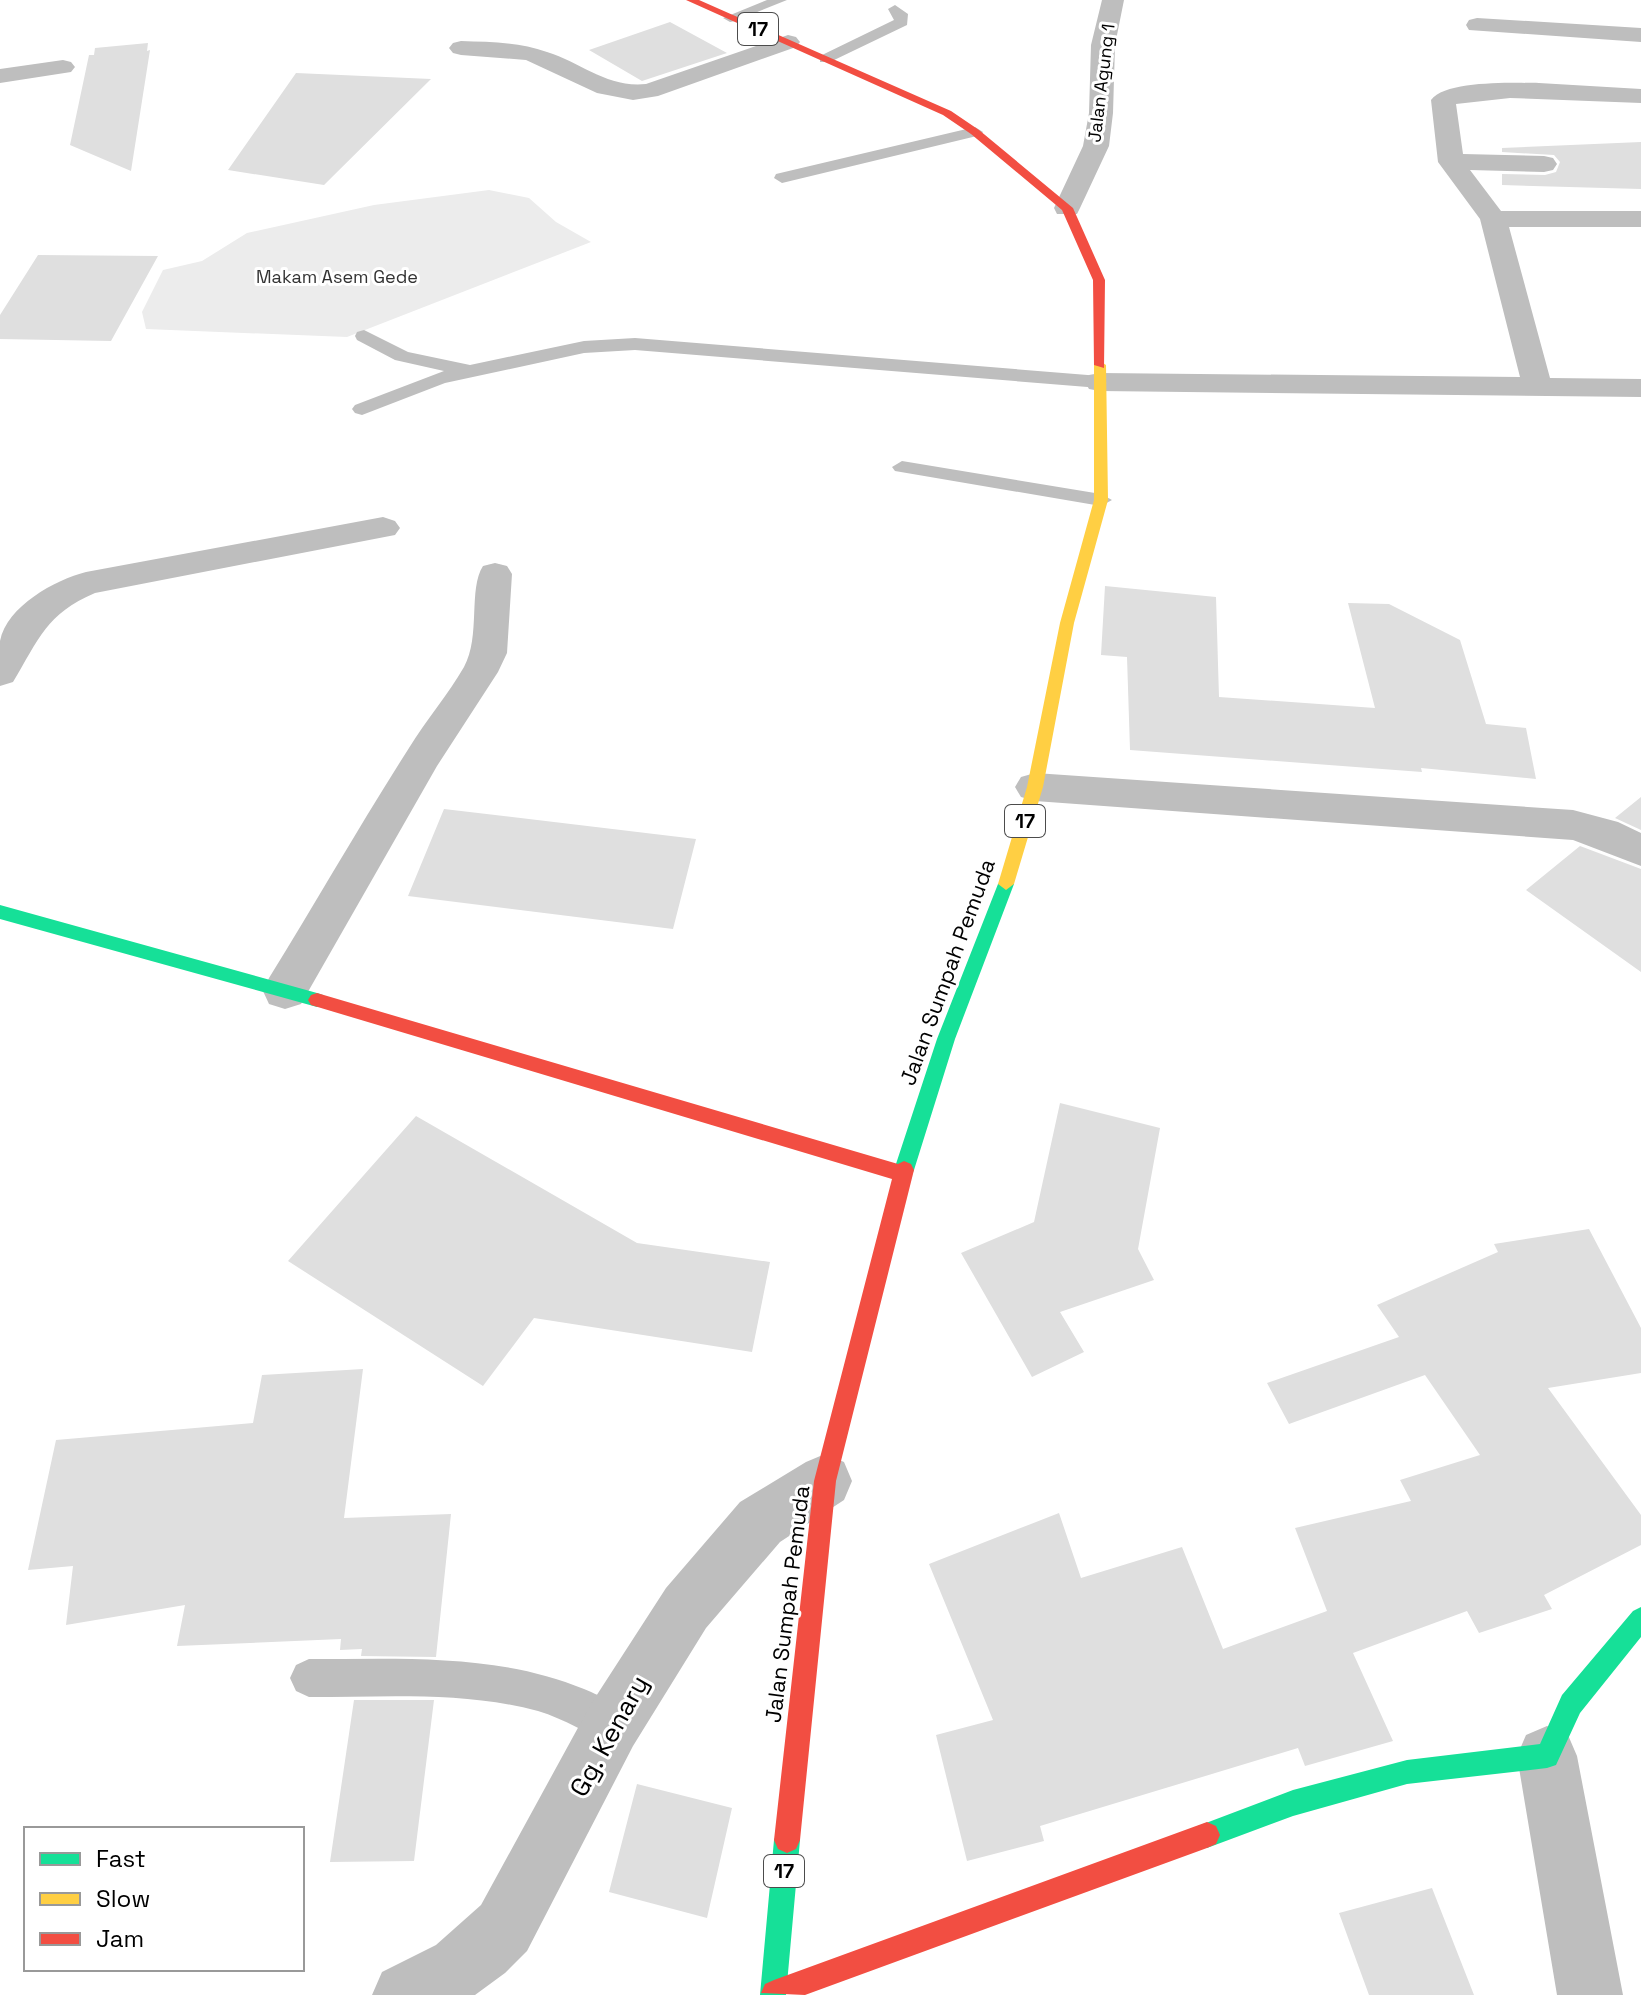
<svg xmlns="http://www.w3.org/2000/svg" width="1641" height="1995" font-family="'Space Grotesk',sans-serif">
	<rect width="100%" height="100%" fill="#fff"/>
	<path fill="#ececec" d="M 489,190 L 529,198 L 556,222 L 591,242 L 347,337 L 146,329 L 142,312 L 163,270 L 202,261 L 247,233 L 374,205 Z"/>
	<path fill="#dfdfdf" d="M 670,22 L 727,53 L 642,81 L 589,50 Z
		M 148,43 L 147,51 L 150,50 L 131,171 L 70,145 L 89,55 L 94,55 L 95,48 Z
		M 296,73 L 431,79 L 324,185 L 228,170 Z
		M 1641,142 L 1641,189 L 1502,185 L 1502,174 L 1545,175 L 1556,172 L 1560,162 L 1554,155 L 1502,152 L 1502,148 Z
		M 38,255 L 158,256 L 111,341 L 0,339 L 0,315 Z
		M 1105,586 L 1216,597 L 1219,697 L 1375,708 L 1348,603 L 1389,604 L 1460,640 L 1486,724 L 1526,728 L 1536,779 L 1421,768 L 1422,772 L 1130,750 L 1127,657 L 1101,655 Z
		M 1641,797 L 1641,830 L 1615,818 Z
		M 444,809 L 696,839 L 673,929 L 408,896 Z
		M 1580,846 L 1641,869 L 1641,972 L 1526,890 Z
		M 1060,1103 L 1160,1128 L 1138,1249 L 1154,1280 L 1060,1312 L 1084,1352 L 1032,1377 L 961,1253 L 1034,1222 Z
		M 416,1116 L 637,1243 L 770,1262 L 752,1352 L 534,1318 L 483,1386 L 288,1261 Z
		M 1589,1229 L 1641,1328 L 1641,1373 L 1548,1388 L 1641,1515 L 1641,1545 L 1544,1595 L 1552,1609 L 1479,1633 L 1467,1611 L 1353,1653 L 1393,1741 L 1305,1766 L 1298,1748 L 1040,1826 L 1044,1841 L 967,1861 L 936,1735 L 993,1720 L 929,1564 L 1059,1513 L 1081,1578 L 1182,1547 L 1223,1649 L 1327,1611 L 1295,1528 L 1411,1501 L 1400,1480 L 1480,1455 L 1425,1375 L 1289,1424 L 1267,1383 L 1399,1337 L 1377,1305 L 1498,1252 L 1494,1244 Z
		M 363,1369 L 344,1518 L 451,1514 L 436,1657 L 361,1656 L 362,1649 L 340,1650 L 341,1639 L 177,1646 L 185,1605 L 66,1625 L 73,1566 L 28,1570 L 56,1440 L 253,1423 L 262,1375 Z
		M 354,1700 L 434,1700 L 414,1861 L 330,1862 Z
		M 637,1784 L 732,1808 L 707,1918 L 609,1892 Z
		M 1432,1888 L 1474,1995 L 1369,1995 L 1339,1913 Z"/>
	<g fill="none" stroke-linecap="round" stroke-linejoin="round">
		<path fill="#bebebe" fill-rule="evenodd" d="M 767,0 L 787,0 L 735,21 L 730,22 L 723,18 Z
			M 895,5 L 908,14 L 907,25 L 830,62 L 820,62 L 820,56 L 894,20 L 888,9 Z
			M 975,127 L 983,132 L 981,135 L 782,183 L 774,178 L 776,174 Z
			M 364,330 L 408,352 L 470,365 L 584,341 L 635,338 L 1100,376 L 1110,382 L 1100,388 L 635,350 L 584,353 L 445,383 L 362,415 L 355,413 L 352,409 L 355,405 L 444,371 L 395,360 L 357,340 L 355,336 L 357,332 Z
			M 902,461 L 1101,494 L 1112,500 L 1101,506 L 895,471 L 892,467 Z
			M 309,1659 C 401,1659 497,1653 584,1689 C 603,1697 623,1706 631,1725 L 625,1738 L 612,1744 C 587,1734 565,1719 538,1711 C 464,1691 385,1697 309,1697 L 296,1691 L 290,1678 L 296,1665 Z"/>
		<path fill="#bebebe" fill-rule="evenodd" d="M 1102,0 L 1124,0 L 1115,45 L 1113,113 L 1109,146 L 1080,208 L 1077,214 L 1057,214 L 1054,208 L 1083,146 L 1089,113 L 1091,45 Z
			M 1477,18 L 1641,28 L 1641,42 L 1469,30 L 1466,25 L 1469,20 Z
			M 788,35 L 796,37 L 800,42 L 796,47 L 658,96 L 633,100 L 597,93 L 526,60 L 461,55 L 453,53 L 449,48 L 453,43 L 461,41 C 490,42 519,42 547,52 C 582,63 607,88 646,84 Z
			M 63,60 L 71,62 L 75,67 L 71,72 L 0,83 L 0,69 Z
			M 1539,83 L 1641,89 L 1641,103 L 1510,98 L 1456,104 L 1463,154 L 1544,156 L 1553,158 L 1557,164 L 1553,170 L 1544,172 L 1470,170 L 1501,211 L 1641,211 L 1641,227 L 1509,227 L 1550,378 L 1641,379 L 1641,397 L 1100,391 L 1089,389 L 1085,382 L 1089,375 L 1100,373 L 1520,377 L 1480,219 L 1438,162 L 1431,100 C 1446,80 1515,83 1539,83 Z
			M 383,517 L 395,521 L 400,528 L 395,535 L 95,593 C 46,614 39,639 13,682 L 0,686 C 0,672 0,655 0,641 C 7,606 55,580 86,572 Z
			M 495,563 L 507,566 L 512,574 L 507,653 L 498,672 L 437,766 L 301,1004 L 285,1009 L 269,1004 L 263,991 L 269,978 C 316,902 361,823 409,748 C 426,720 448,695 464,667 C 481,636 468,589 483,566 Z
			M 1035,773 L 1573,810 L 1618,822 L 1641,833 L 1641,866 L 1573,840 L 1035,801 L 1021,797 L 1015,787 L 1021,777 Z
			M 825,1454 L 844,1462 L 852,1481 L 844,1500 L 780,1542 L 706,1628 L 633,1746 L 527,1951 L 505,1973 L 475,1995 L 372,1995 L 382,1972 L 436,1945 L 481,1905 L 591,1704 L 666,1588 L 740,1502 L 806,1462 Z
			M 1547,1726 L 1568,1735 L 1577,1756 L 1623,1995 L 1557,1995 L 1517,1756 L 1526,1735 Z"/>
		<path fill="#16e098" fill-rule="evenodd" d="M 1006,878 L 1014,884 L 955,1039 L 914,1170 L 911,1176 L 904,1179 L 897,1176 L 894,1170 L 937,1039 L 998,884 Z
			M 0,905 L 317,993 L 323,995 L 326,1000 L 323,1005 L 317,1007 L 0,919 Z
			M 1641,1607 L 1641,1637 L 1580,1713 L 1556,1765 L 1547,1768 L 1407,1784 L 1293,1816 L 1207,1848 L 1198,1844 L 1194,1835 L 1198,1826 L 1293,1790 L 1407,1760 L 1540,1744 L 1562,1695 L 1633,1611 Z
			M 787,1827 L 796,1831 L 800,1840 L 786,1995 L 760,1995 L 774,1840 L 778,1831 Z"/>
		<path fill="#ffcf43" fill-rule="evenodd" d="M 1100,361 L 1106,365 L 1108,500 L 1074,623 L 1043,787 L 1014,884 L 1006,890 L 998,884 L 1027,787 L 1060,623 L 1094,500 L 1094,365 Z"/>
		<path fill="#f24e42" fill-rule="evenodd" d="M 686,0 L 699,0 L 951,111 L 979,130 L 1073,208 L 1105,280 L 1104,368 L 1094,365 L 1093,280 L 1062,210 L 971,134 L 943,115 Z
			M 317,993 L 898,1164 L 904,1161 L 911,1164 L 914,1170 L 836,1481 L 800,1840 L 796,1849 L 787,1853 L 778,1849 L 774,1840 L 814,1481 L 892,1179 L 311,1005 L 308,1000 L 311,995 Z
			M 1207,1822 L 1216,1826 L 1220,1835 L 1216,1844 L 1207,1848 L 805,1995 L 761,1993 L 765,1984 L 774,1980 Z"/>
	</g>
	<g text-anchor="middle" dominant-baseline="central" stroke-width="6" stroke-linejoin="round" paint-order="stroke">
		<g font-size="18" fill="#000" stroke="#fff">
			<text transform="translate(1101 83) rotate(-83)">Jalan Agung 1</text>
		</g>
		<g font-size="18" fill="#333" stroke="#fff">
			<text x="337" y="276">Makam Asem Gede</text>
		</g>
		<g fill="#fff" stroke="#4c4c4c" stroke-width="2">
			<rect x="738" y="13" width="40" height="32" rx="6"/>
			<rect x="1005" y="805" width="40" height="32" rx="6"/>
			<rect x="764" y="1855" width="40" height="32" rx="6"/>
		</g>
		<g font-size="20" font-weight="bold" fill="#000">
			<text x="758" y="29">17</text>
			<text x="1025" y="821">17</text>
			<text x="784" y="1871">17</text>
		</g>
		<g font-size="22" fill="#000" stroke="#fff">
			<text transform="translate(947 972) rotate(-70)">Jalan Sumpah Pemuda</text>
			<text transform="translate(787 1604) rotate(-83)">Jalan Sumpah Pemuda</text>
		</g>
		<g font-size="26" fill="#000" stroke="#fff">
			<text transform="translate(609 1736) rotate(-61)">Gg. Kenary</text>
		</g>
	</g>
	<rect x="24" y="1827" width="280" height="144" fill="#ffffff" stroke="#999999" stroke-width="2"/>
	<rect x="40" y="1853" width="40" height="12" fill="#16e098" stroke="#999999" stroke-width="2"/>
	<text x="96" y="1867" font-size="24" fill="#000000">Fast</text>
	<rect x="40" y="1893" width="40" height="12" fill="#ffcf43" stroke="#999999" stroke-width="2"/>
	<text x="96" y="1907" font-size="24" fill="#000000">Slow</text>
	<rect x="40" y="1933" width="40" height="12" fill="#f24e42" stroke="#999999" stroke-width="2"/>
	<text x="96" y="1947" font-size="24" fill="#000000">Jam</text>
</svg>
